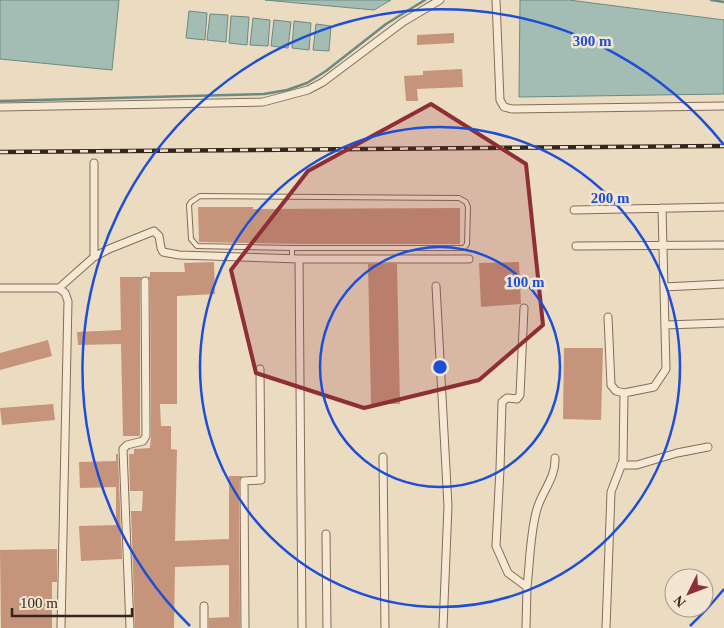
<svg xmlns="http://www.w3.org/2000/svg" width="724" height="628" font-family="'Times New Roman',serif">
	<rect width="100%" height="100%" fill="#ebdbc1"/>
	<path fill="#a4bdb4" stroke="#6c8a80" d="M 0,0 L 119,0 L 112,70 L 0,59 Z
		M 265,0 L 391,0 L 374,10 Z
		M 520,0 L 569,0 L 724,20 L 724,94 L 519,97 Z
		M 189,11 L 207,13 L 205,40 L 186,38 Z
		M 210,14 L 228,15 L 226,42 L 207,40 Z
		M 231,16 L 249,17 L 247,45 L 229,43 Z
		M 253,18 L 270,20 L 268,46 L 250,45 Z
		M 274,20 L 291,22 L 288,48 L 271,46 Z
		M 294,21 L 311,23 L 309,50 L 292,48 Z
		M 316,24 L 331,26 L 329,51 L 313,50 Z"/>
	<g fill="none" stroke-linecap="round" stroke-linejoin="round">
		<path stroke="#6c8a80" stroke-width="2.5" d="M 711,0 L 724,2
			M 0,101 L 264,94 L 287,90 L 307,83 L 326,71 L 386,24 L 425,0"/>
	</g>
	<path fill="#c6947a" d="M 454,33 L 454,43 L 417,45 L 417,35 Z
		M 462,69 L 463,87 L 417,89 L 418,101 L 406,101 L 404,76 L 423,75 L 423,71 Z
		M 198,207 L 253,207 L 253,209 L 460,208 L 460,244 L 299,244 L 199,242 Z
		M 214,262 L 215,294 L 177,296 L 177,404 L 160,404 L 161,426 L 171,426 L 171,449 L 177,450 L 175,541 L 229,539 L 229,476 L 242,476 L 239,481 L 240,628 L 209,628 L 209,618 L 229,617 L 229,565 L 175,567 L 174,628 L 135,628 L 131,511 L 142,511 L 143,491 L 130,491 L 129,454 L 134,454 L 134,449 L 150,448 L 151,436 L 150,281 L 148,277 L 150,276 L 150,272 L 185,272 L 184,263 Z
		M 519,262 L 521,304 L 481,307 L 479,263 Z
		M 368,264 L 397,264 L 400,404 L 371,404 Z
		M 120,277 L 142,277 L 140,281 L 140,436 L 123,436 L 121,344 L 78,345 L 77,332 L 121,330 Z
		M 48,340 L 52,356 L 0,370 L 0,353 Z
		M 564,348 L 603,348 L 601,420 L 563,419 Z
		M 53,404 L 55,420 L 2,425 L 0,408 Z
		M 116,454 L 118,454 L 122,559 L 81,561 L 79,526 L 116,525 L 116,487 L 80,488 L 79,462 L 116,461 Z
		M 57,549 L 57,582 L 52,582 L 52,628 L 1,628 L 0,550 Z"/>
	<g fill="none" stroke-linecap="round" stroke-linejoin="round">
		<defs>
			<path id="lane" d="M 292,248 L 197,246 L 191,239 L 189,205 L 191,202 L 200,196 L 459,198 L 466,202 L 468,207 L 467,244 L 464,248 L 292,248 L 292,259"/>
			<path id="street" d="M 496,0 L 500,100 L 504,107 L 512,109 L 724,106
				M 0,107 L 263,102 L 308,90 L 323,82 L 403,22 L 440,0
				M 574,210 L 724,207
				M 576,246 L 724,245
				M 94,257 L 94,163
				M 299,259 L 302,628
				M 436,286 L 448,506 L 443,628
				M 664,287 L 724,284
				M 0,288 L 59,288 L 94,257 L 109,249 L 154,231 L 159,236 L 161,248 L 163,252 L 179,255 L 299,259 L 469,259
				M 59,288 L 65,293 L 68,301 L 61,628
				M 524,308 L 520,395 L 517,399 L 507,398 L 502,402 L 500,469 L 496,546 L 508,573 L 527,587 L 526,628
				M 665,325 L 724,323
				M 624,393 L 654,387 L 666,369 L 662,208
				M 383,457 L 385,628
				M 621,465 L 637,465 L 677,453 L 708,447
				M 326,534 L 327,628
				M 527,587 C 530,561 530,533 537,509 C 542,491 556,478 555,458
				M 130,628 L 123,449 L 127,445 L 143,441 L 146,436 L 145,281
				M 204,628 L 204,606
				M 245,628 L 244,481 L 261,480 L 260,369
				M 606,628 L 611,492 L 623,461 L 624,393 L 616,391 L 611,385 L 608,317"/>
		</defs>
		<use href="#lane" stroke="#836d5a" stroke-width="6"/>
		<use href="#street" stroke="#836d5a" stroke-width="9"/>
		<use href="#lane" stroke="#f6e9d4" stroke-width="4"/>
		<use href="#street" stroke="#f6e9d4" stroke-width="7"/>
		<defs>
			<path id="rail" d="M 0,152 L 724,146"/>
		</defs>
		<use href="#rail" stroke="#34261d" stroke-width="4.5"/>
		<use href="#rail" stroke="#f3e6d0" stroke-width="2.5" stroke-dasharray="8" stroke-linecap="butt"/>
	</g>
	<path fill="#8e2e36" fill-opacity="0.2" stroke="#8e2e36" stroke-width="4" stroke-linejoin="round" d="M 431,104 L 526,164 L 543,325 L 479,380 L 364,408 L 256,373 L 231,270 L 308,171 Z"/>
	<g fill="none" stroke="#1d4ed8" stroke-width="2.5">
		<circle cx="440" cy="367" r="120"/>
		<circle cx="440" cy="367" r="240"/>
		<path d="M724 589A360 360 0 0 1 690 626M190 626A360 360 0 1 1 724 145"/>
	</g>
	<circle cx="440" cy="367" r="8" fill="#1d4ed8" stroke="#f3e6d0" stroke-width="2.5"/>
	<g font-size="15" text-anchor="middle" font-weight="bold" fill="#1d4ed8" stroke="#f3e6d0" stroke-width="5" stroke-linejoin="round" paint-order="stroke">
		<text x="592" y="46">300 m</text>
		<text x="610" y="203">200 m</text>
		<text x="525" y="287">100 m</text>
	</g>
	<g transform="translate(689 593) rotate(228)"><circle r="24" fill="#f3e6d0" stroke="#a79988"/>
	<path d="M0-4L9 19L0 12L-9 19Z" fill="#8e2e36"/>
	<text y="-8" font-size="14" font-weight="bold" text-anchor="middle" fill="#34261d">N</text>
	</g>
	<path d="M12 608v8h120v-8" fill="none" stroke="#34261d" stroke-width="2.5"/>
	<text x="20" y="608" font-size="15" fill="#34261d" stroke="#f3e6d0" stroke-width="4" paint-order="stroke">100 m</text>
</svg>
